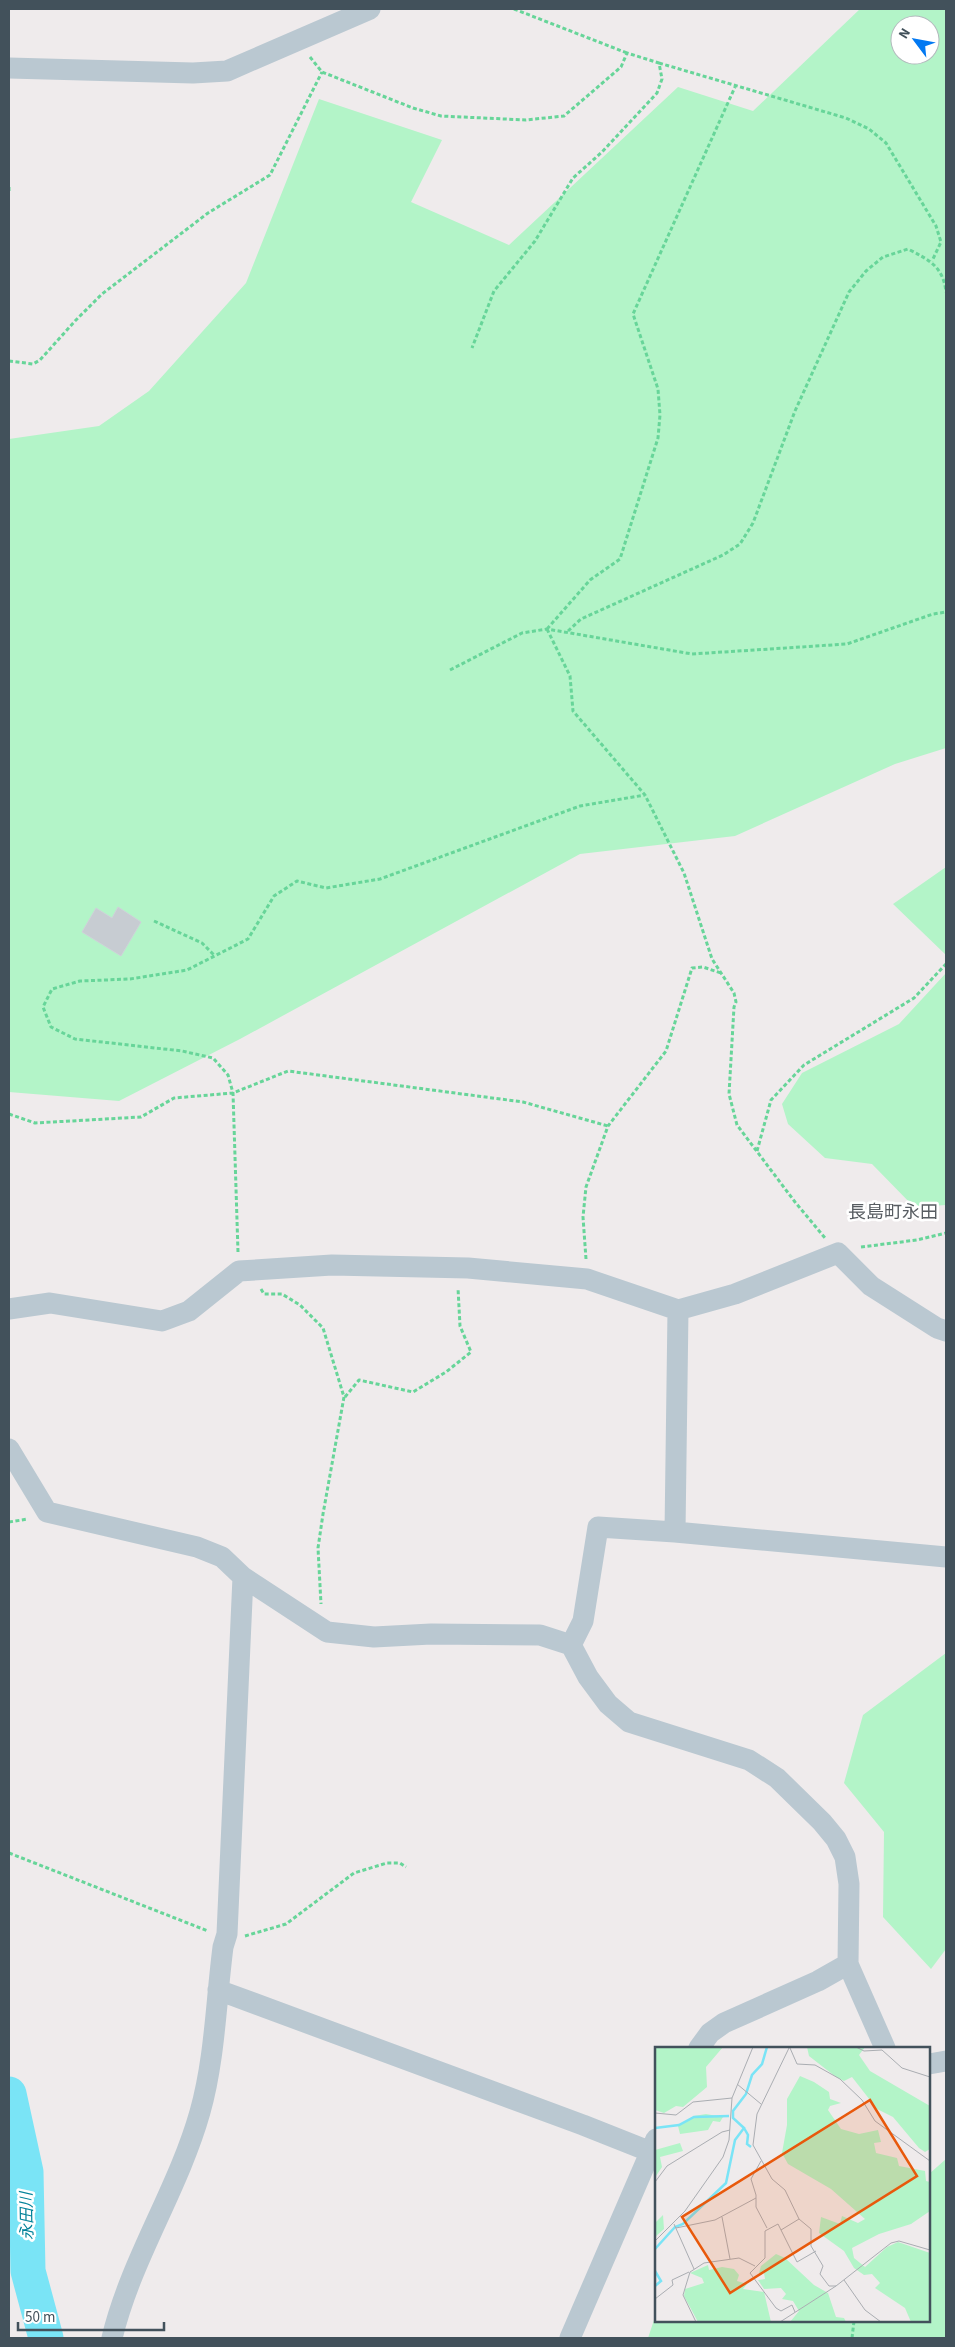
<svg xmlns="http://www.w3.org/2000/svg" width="955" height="2347" font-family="'Source Sans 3','Noto Sans JP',sans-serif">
	<rect width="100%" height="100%" fill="#efebec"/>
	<path fill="#b3f4c8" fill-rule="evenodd" d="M 860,9 L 946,9 L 946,748 L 895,764 L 735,836 L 580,854 L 240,1039 L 119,1101 L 9,1092 L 9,439 L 99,426 L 149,391 L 246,283 L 319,99 L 442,140 L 411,202 L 509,245 L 678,87 L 753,111 ZM 900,25 L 930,25 L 930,55 L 900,55 Z
		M 946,867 L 946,955 L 893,904 Z
		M 946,973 L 946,1205 L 914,1207 L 872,1164 L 825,1158 L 788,1124 L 782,1104 L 802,1073 L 899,1024 Z
		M 946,1653 L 946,1949 L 931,1969 L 883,1917 L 884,1832 L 844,1783 L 863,1715 Z
		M 946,2159 L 946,2338 L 648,2338 L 656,2314 L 656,2321 L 929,2321 L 929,2174 Z"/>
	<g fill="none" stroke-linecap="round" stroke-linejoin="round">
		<path stroke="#7ae4f6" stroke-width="35" d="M 9,2094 L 26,2172 L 28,2271 L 46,2338"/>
	</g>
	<path fill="#c7ccd2" stroke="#cfd2d9" d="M 118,907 L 141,922 L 121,956 L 82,932 L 96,908 L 112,918 Z"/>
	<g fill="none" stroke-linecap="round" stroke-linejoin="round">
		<path stroke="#67d599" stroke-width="3" stroke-dasharray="4 2.5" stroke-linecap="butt" d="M 514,9 L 627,53
			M 310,57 L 322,72 L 413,108 L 441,116 L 526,120 L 564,116 L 621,67 L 627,53 L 659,63 L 662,79 L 657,93 L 602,152 L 573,178 L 535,241 L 494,291 L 472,348
			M 659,63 L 846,118 L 869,129 L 886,143 L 936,226 L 941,242 L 932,261
			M 9,187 L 9,191
			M 9,361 L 33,364 L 40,360 L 75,321 L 102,294 L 208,213 L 270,175 L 322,72
			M 547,629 L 570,676 L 573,711 L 645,795 L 684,873 L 712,959 L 734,993 L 736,1002 L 734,1007 L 729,1094 L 737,1125 L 795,1202 L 825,1238
			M 547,629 L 590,580 L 620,559 L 658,438 L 660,415 L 658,389 L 633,314 L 735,87
			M 568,631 L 581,619 L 723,555 L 740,544 L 753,523 L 795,411 L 849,292 L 866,271 L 883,257 L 908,249 C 929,260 943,266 946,292
			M 450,670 L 522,633 L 547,629 L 692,654 L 847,644 L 933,614 L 946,612
			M 154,921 L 202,943 L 215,956
			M 9,1114 L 35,1123 L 141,1117 L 174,1098 L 233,1093 L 288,1071 L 523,1102 L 608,1126
			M 757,1151 L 771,1100 L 804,1065 L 914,998 L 946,964
			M 861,1247 L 917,1240 L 946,1233
			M 238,1252 L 233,1093 L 228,1075 L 213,1058 L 182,1051 L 75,1039 L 51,1027 L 43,1007 L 52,989 L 80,981 L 130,979 L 187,970 L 248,939 L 274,896 L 297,881 L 326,888 L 380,879 L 580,806 L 645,795
			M 586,1259 L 583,1217 L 586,1187 L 608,1126 L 666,1051 L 692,968 L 703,967 L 721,973
			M 261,1289 L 264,1294 L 282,1294 L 300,1305 L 323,1328 L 344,1397 L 323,1514 L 318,1548 L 321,1604
			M 345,1397 L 359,1380 L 413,1392 L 446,1372 L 471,1352 L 460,1326 L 458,1288
			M 9,1522 L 28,1519
			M 9,1853 L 208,1931
			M 245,1936 L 286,1924 L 354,1873 L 387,1863 L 400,1863 L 406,1867
			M 852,2338 L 854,2321"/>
		<path stroke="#bac8d1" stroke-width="21" d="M 9,68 L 193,73 L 227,71 L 370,9
			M 9,1309 L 50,1303 L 162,1321 L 189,1311 L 239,1271 L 332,1265 L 468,1268 L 587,1279 L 678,1310 L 735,1294 L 838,1253 L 871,1286 L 937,1328 L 946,1331
			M 9,1449 L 47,1512 L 197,1547 L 222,1557 L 243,1577 L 327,1632 L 374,1637 L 431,1634 L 540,1635 L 571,1645 L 588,1677 L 608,1704 L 629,1722 L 749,1760 L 777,1778 L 822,1822 L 836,1839 L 845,1857 L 849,1884 L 848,1964 L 885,2048
			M 675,1532 L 678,1310
			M 571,1645 L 583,1621 L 598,1527 L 675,1532 L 946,1557
			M 218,1990 L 583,2125 L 651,2152
			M 699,2048 L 710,2033 L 724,2023 L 818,1981 L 848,1964
			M 929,2064 L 946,2061
			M 112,2338 C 131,2259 178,2190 200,2112 C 215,2059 216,2001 223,1947 L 227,1934 L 243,1577
			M 570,2338 L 656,2139"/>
	</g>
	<g text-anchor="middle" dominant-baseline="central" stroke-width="5" stroke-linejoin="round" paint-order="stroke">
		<g font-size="16" font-style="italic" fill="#038299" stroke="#fff">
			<text transform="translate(27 2216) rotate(-91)">永田川</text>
		</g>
		<g font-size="18" fill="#585d62" stroke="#fff">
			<text x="893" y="1212">長島町永田</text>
		</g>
	</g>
	<g transform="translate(655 2047)">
		<rect width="275" height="275" fill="#efebec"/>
		<path d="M 0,0 L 68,0 L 51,20 L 52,40 L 28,60 L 21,59 L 9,66 L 0,63 ZM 152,0 L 210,0 L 204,8 L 215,24 L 275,59 L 275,102 L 270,105 L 264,101 L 238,70 L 222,62 L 197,30 L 189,34 L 181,30 L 154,9 ZM 145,29 L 159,35 L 174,45 L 175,52 L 186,56 L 175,59 L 173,63 L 186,82 L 204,87 L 223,83 L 226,95 L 219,96 L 221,106 L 242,111 L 244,119 L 270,124 L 271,134 L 275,135 L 275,164 L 256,177 L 224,187 L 197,201 L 199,211 L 210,220 L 232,200 L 243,195 L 275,206 L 275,275 L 256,275 L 250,261 L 220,241 L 225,236 L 217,227 L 209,228 L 199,221 L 189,204 L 164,186 L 166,170 L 185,177 L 187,169 L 203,176 L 210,172 L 176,142 L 133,117 L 127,106 L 132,78 L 132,52 ZM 51,67 L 68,70 L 65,75 L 58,74 L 53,83 L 25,87 L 23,79 L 39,69 ZM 25,96 L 28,104 L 5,110 L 7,120 L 1,129 L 0,103 ZM 8,168 L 9,182 L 0,190 L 0,176 ZM 121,207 L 130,211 L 159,238 L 173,246 L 181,270 L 189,271 L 191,275 L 135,275 L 144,264 L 138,254 L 127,252 L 131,247 L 126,241 L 109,242 L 103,233 L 110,232 L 109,226 L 104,226 L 106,219 ZM 53,218 L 54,223 L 67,220 L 79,222 L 84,228 L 82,234 L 92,237 L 88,242 L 109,245 L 116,275 L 43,275 L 29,249 L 30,242 L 49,236 L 47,231 L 35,226 Z" fill="#b3f4c8"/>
		<path fill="none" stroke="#7ae4f6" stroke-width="2.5" d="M 0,81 L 24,78 L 39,70 L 74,69M 89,81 L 93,88 L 92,97 L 96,100M 0,202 L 20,180 L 28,177 L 71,136 L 80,93 L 89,81 L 78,71 L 78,64 L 91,47 L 97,28 L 107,17 L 112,0M 0,224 L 6,234 L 0,239"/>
		<path fill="none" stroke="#aaadb2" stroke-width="1" d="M 201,0 L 209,4 L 227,3 L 247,21 L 275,30M 134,1 L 102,67 L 98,98 L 117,132 L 130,143 L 144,172 L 156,182 L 156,199 L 168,219 L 165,227 L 174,239 L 181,239M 135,1 L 142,17 L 160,18 L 185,32 L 207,53 L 220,74 L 275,114M 82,37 L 106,57M 0,66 L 21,68 L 38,55 L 77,51M 106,114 L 96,132 L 101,148 L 101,160 L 112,181M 0,135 L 12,119 L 67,85 L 75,83M 67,170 L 75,212M 19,177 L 39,222M 21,181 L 60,173 L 101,151M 126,183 L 144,172M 0,194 L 30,164 L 68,110 L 74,93 L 77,51 L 98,0M 189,233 L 210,263 L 226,275M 0,252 L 18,238 L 17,233 L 34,225M 140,265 L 137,258 L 126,264 L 121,261 L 95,226 L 110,211 L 110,184 L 123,177 L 142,215 L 161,204M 41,275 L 28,248 L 35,225 L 49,216 L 84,211 L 100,219M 125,275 L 181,239 L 236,196 L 244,194 L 275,203"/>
		<path fill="#e8590c" fill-opacity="0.15" stroke="#e8590c" stroke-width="2.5" d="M 215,53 L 262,129 L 75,246 L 27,170 Z"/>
		<rect width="275" height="275" fill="none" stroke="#42515b" stroke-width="2.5"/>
	</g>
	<rect width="955" height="2347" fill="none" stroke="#42515b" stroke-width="20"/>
	<g transform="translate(915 40) rotate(302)"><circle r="24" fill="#ffffff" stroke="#b3b9bd"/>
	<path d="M0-4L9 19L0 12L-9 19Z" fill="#0379f2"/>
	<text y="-8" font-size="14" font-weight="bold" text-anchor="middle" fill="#42515b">N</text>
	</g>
	<path d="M18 2322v8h146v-8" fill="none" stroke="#42515b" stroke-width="2.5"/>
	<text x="25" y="2322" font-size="15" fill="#42515b" stroke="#ffffff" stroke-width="4" paint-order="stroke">50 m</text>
</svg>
